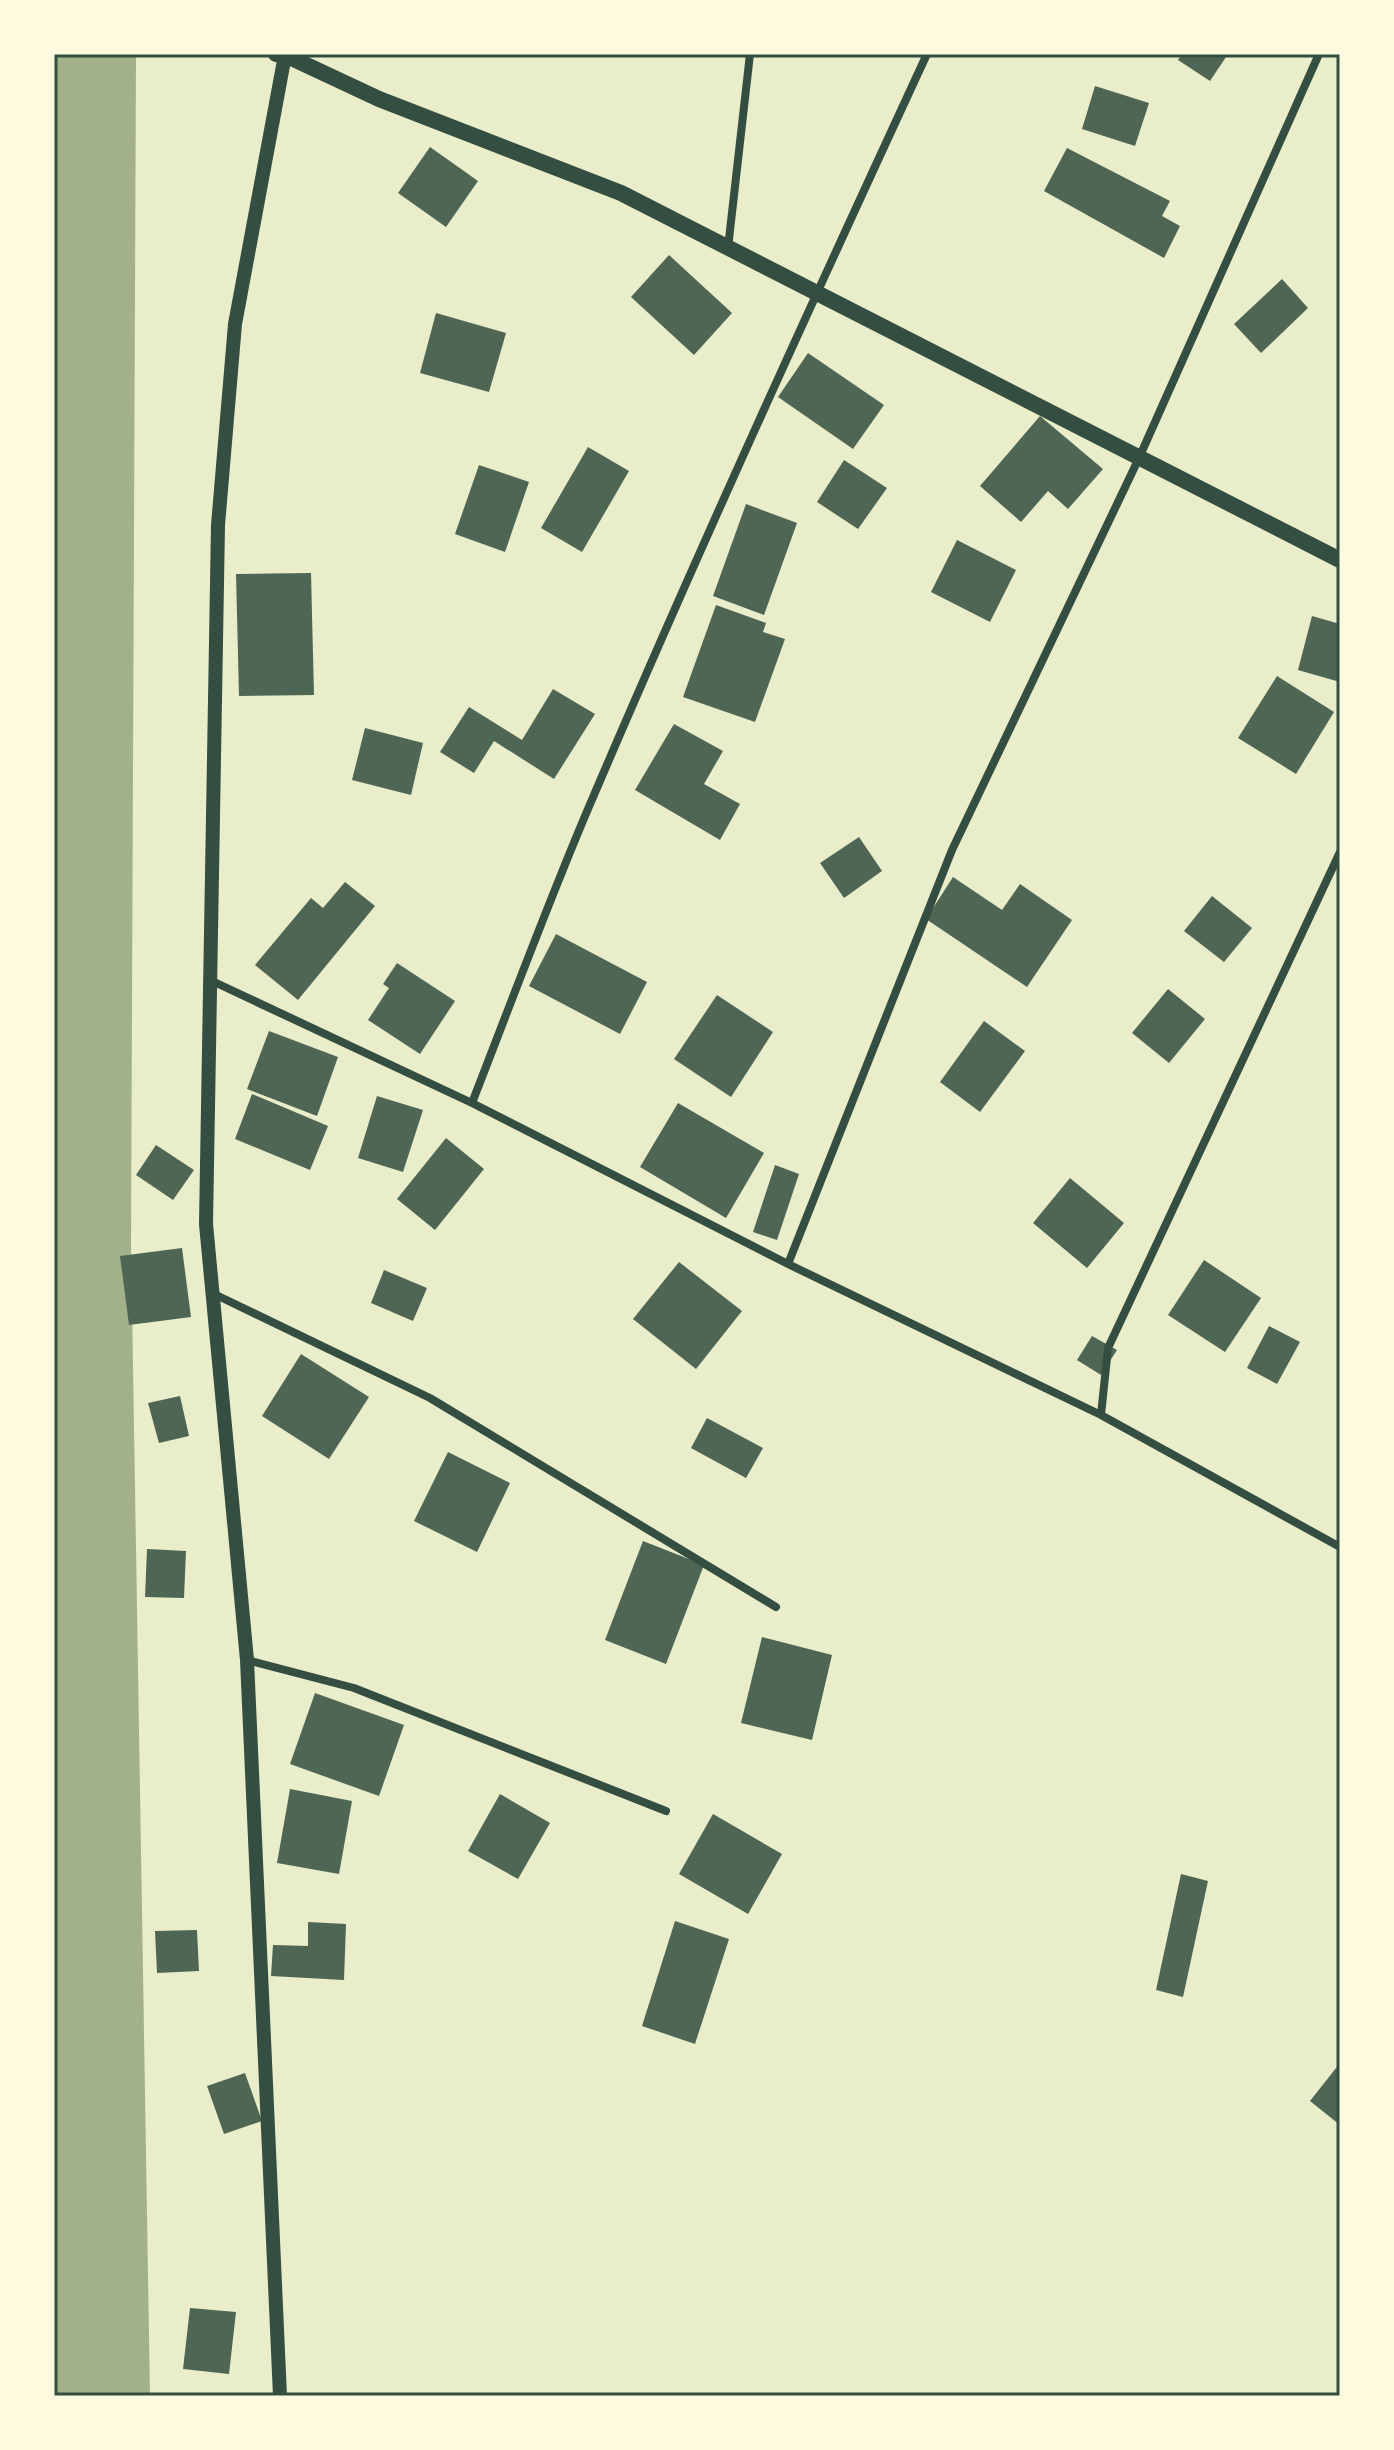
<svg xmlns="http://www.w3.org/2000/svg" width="1394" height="2450" font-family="'Zilla Slab',serif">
	<rect width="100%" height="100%" fill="#e9edc9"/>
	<path fill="#a3b18a" d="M 54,54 L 136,54 L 131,1245 L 150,2396 L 54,2396 Z"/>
	<path fill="#4f6655" d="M 1182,54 L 1228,54 L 1210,81 L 1178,60 Z
		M 1095,86 L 1149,103 L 1135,146 L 1082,129 Z
		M 430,147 L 478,181 L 446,227 L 398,193 Z
		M 1067,148 L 1170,201 L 1162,216 L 1180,226 L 1164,258 L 1044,191 Z
		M 669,255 L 732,313 L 694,355 L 631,297 Z
		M 1282,279 L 1308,308 L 1261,353 L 1234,324 Z
		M 436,313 L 506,333 L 489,392 L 420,373 Z
		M 808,353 L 884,405 L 853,449 L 778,397 Z
		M 1040,416 L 1103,469 L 1068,509 L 1048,491 L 1021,522 L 980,486 Z
		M 588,447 L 629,471 L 582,552 L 541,528 Z
		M 844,460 L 887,488 L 858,529 L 817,502 Z
		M 479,465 L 529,482 L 505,552 L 455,534 Z
		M 746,504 L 797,523 L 764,615 L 713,596 Z
		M 957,540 L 1016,570 L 990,622 L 931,592 Z
		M 311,573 L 314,695 L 239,696 L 236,574 Z
		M 716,605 L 766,623 L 763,632 L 785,639 L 755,722 L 683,697 Z
		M 1312,616 L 1340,624 L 1340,682 L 1298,670 Z
		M 1277,676 L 1334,712 L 1296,774 L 1238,738 Z
		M 553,689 L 595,714 L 554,779 L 494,741 L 474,773 L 440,752 L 469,707 L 522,740 Z
		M 674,724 L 723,751 L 704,784 L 740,804 L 720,840 L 635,790 Z
		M 365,728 L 423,743 L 411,795 L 352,780 Z
		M 859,837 L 882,871 L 844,898 L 820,863 Z
		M 953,877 L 1002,910 L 1020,884 L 1072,920 L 1027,987 L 926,919 Z
		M 345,882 L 375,906 L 298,1000 L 255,965 L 311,898 L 323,908 Z
		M 1212,896 L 1252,928 L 1224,962 L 1184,931 Z
		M 556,934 L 647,982 L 620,1034 L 529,986 Z
		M 397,963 L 455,1001 L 420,1054 L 368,1020 L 389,988 L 383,984 Z
		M 1168,989 L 1205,1019 L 1169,1063 L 1132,1033 Z
		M 717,995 L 773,1032 L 731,1097 L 674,1059 Z
		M 984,1021 L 1025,1051 L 980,1112 L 940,1082 Z
		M 269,1031 L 338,1057 L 317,1116 L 247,1089 Z
		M 252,1094 L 328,1126 L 310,1170 L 235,1139 Z
		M 377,1096 L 423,1110 L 403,1172 L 358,1158 Z
		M 678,1103 L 764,1153 L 726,1218 L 640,1167 Z
		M 446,1138 L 484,1169 L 435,1230 L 397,1199 Z
		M 156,1145 L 194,1170 L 173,1200 L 136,1175 Z
		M 775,1165 L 799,1174 L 777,1240 L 753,1232 Z
		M 1070,1178 L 1124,1223 L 1087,1268 L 1033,1223 Z
		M 182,1248 L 191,1317 L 129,1325 L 120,1256 Z
		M 1204,1260 L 1261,1298 L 1225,1352 L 1168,1315 Z
		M 679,1262 L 742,1311 L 696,1369 L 633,1319 Z
		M 384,1270 L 427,1288 L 413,1321 L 371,1303 Z
		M 1269,1326 L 1300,1342 L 1277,1384 L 1247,1368 Z
		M 1092,1336 L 1117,1350 L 1101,1375 L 1077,1360 Z
		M 301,1354 L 369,1397 L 329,1459 L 262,1416 Z
		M 180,1396 L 189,1436 L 159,1443 L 148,1403 Z
		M 707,1418 L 763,1448 L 746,1478 L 691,1448 Z
		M 448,1452 L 510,1483 L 477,1552 L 414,1521 Z
		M 643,1541 L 704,1565 L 666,1664 L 605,1640 Z
		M 147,1549 L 186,1551 L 184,1598 L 145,1597 Z
		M 762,1637 L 832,1655 L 812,1740 L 741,1723 Z
		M 315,1693 L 404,1725 L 379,1796 L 290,1764 Z
		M 290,1789 L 352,1801 L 339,1874 L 277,1863 Z
		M 500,1794 L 550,1823 L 518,1879 L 468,1851 Z
		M 713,1814 L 782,1854 L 748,1914 L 679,1874 Z
		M 1181,1874 L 1208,1881 L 1183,1997 L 1156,1990 Z
		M 675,1921 L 729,1939 L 695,2044 L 642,2026 Z
		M 308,1922 L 346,1924 L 344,1980 L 271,1976 L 273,1945 L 308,1946 Z
		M 197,1930 L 199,1971 L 157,1973 L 155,1931 Z
		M 1340,2063 L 1340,2125 L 1310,2101 Z
		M 245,2073 L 262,2121 L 224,2134 L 207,2086 Z
		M 190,2308 L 236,2312 L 229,2374 L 183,2369 Z"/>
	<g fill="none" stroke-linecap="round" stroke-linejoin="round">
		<path stroke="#344e41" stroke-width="8" d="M 728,248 L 750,54
			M 212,981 L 472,1103 L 788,1264 L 1101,1415 L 1340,1547
			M 472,1103 C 509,1008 545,911 585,816 C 694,560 810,307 927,54
			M 788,1264 L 952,850 L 1139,458 L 1319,54
			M 212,1293 L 430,1398 L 776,1607
			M 1101,1415 L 1108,1348 L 1340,852
			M 247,1660 L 354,1688 L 666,1811"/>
		<path stroke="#344e41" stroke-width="14" d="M 280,2396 L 247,1660 L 206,1224 L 218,525 L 235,324 L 285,55"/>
		<path stroke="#344e41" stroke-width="16" d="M 276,54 L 285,55 L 379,99 L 621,193 L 1340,560"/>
	</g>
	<rect width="1394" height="2450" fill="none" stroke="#fefae0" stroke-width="112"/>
	<rect x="56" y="56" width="1282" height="2338" fill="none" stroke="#344e41" stroke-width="3"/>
</svg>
